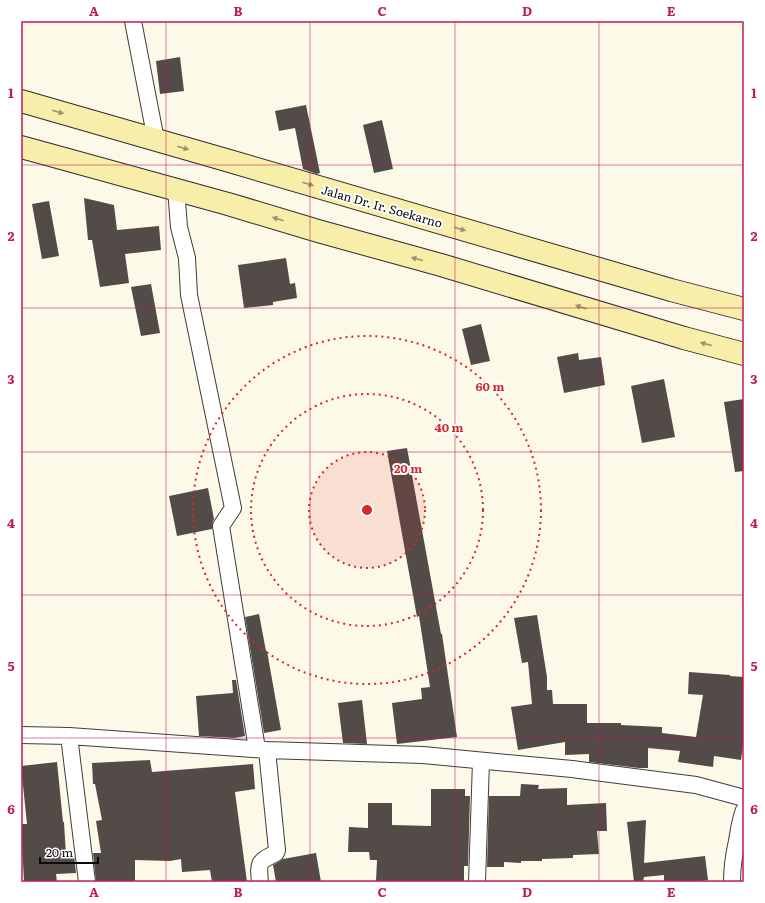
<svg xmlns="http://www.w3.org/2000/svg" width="765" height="903" font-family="Literata,serif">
	<rect width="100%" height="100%" fill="#fdf9e9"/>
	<path fill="#524b48" d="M 180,57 L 184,91 L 160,94 L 156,61 Z
		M 306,105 L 320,173 L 317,174 L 303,169 L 295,128 L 279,131 L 275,111 Z
		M 382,120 L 393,169 L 374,173 L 363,125 Z
		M 84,198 L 114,205 L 117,230 L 159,226 L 161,250 L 125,254 L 129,283 L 100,287 L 92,240 L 88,240 Z
		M 49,201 L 59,256 L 42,259 L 32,204 Z
		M 286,258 L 290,284 L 295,283 L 297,298 L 273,302 L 273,305 L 244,308 L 238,265 Z
		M 151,284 L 160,333 L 141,336 L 131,287 Z
		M 481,324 L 490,361 L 471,365 L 462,329 Z
		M 578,353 L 579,360 L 601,357 L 605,385 L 564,393 L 557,357 Z
		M 664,379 L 675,437 L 642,443 L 631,386 Z
		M 744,399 L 744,471 L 735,472 L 724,402 Z
		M 407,448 L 441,634 L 442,634 L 457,737 L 397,744 L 392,703 L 422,699 L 421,688 L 430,687 L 419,616 L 417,617 L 387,451 Z
		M 208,488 L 214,519 L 213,521 L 212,529 L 177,536 L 169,496 Z
		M 259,614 L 266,651 L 267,651 L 281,730 L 264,733 L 245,617 Z
		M 537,615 L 547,677 L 547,690 L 552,690 L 553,704 L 587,704 L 587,723 L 621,723 L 621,725 L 662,727 L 662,733 L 696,737 L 703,695 L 688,694 L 689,672 L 730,675 L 730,676 L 744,677 L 744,739 L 741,760 L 714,756 L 713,767 L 678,762 L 680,751 L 648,748 L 648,768 L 639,768 L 589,762 L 589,754 L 565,755 L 565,742 L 518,750 L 511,707 L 532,704 L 528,662 L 522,663 L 514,618 Z
		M 232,680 L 236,680 L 245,736 L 235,738 L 199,736 L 196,696 L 233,693 Z
		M 362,700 L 367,744 L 343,743 L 338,703 Z
		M 150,760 L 152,772 L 253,764 L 255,789 L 235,792 L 247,882 L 212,882 L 210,870 L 182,872 L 181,859 L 170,861 L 135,860 L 135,882 L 96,882 L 93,853 L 101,853 L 96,821 L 102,820 L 95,784 L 93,784 L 92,763 Z
		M 57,762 L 63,822 L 64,822 L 66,856 L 74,855 L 76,873 L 56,874 L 57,882 L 24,882 L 21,824 L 27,824 L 21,766 Z
		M 521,784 L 539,785 L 538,789 L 567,788 L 567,805 L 606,803 L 607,831 L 597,831 L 599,854 L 573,855 L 573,858 L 542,859 L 542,861 L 521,861 L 521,863 L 504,862 L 504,867 L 487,867 L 489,796 L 520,796 Z
		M 431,789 L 465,789 L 465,796 L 470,796 L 468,866 L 464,866 L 464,882 L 376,881 L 377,860 L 370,860 L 369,852 L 348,852 L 349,827 L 368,828 L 368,803 L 392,803 L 392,825 L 431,826 Z
		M 646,820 L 644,863 L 705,856 L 708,880 L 694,882 L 664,882 L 664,875 L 644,877 L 643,882 L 634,882 L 627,822 Z
		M 316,853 L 321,882 L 276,882 L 273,865 L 280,861 L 283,859 Z"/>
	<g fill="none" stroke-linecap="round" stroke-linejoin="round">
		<defs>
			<path id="street" d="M 133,21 L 156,140
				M 176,189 L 179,227 L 187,258 L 189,295 L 233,508 L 221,526 L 257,749
				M 21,735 L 69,736 L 267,750 L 423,755 L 572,769 L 696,785 L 744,798
				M 69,736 L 87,882
				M 260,882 C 258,862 258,862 276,853 L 277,850 L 267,750
				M 477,882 L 481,761
				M 732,882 C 732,868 734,854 737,841 C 739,830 740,820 744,810"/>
			<path id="secondary" d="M 21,101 L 226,160 L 671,290 L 744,309
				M 21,147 L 228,204 L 318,231 L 441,265 L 684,338 L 744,354"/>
		</defs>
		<use href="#street" stroke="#3d3d3d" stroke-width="18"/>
		<use href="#secondary" stroke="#2c2c2c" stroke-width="24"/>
		<use href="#street" stroke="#fff" stroke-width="16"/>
		<use href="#secondary" stroke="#f8eea9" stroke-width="22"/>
	</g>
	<defs><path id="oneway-solid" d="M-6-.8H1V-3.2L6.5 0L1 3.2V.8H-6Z"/></defs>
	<g fill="#999369">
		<use href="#oneway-solid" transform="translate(58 112) rotate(16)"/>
		<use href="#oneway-solid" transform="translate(183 148) rotate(16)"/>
		<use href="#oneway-solid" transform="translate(308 184) rotate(16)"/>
		<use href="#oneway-solid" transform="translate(278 219) rotate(-163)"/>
		<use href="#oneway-solid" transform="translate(460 229) rotate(16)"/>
		<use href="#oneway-solid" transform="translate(417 259) rotate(-165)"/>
		<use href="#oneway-solid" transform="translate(581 307) rotate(-163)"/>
		<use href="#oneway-solid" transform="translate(706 344) rotate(-166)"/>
	</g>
	<path fill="none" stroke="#c2185b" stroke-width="1" stroke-opacity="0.55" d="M 166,21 L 166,882M 310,21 L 310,882M 455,21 L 455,882M 599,21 L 599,882M 21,165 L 744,165M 21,308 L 744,308M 21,452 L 744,452M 21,595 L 744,595M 21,738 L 744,738"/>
	<circle cx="367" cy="510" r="58" fill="#d62828" fill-opacity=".12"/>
	<g fill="none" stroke="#d62828" stroke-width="2" stroke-dasharray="2 4">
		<circle cx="367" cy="510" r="58"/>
		<circle cx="367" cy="510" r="116"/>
		<circle cx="367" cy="510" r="174"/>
	</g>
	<g text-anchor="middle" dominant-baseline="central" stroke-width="4" stroke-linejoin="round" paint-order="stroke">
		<g font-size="12" fill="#0a0a0a" stroke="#fff">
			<text transform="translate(382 206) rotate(16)">Jalan Dr. Ir. Soekarno</text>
		</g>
	</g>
	<circle cx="367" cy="510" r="6" fill="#d62828" stroke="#fff" stroke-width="2"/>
	<g font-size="12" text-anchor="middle" font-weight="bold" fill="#d62828" stroke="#fff" stroke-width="4" stroke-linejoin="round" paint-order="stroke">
		<text x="490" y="391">60 m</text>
		<text x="449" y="432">40 m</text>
		<text x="408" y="473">20 m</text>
	</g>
	<rect width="765" height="903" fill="none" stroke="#ffffff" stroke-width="44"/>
	<path d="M40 857v6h58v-6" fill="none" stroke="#0a0a0a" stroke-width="2"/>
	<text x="46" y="857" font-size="12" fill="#0a0a0a" stroke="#ffffff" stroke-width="3" paint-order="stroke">20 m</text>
	<rect x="22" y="22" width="721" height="859" fill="none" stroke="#c2185b" stroke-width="1.5"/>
	<g font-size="13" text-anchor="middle" font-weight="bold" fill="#c2185b">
		<text x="94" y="16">A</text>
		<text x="238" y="16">B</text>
		<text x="382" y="16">C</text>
		<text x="527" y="16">D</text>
		<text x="671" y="16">E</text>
		<text x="11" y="98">1</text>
		<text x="754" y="98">1</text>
		<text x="11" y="241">2</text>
		<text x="754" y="241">2</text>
		<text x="11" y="384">3</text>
		<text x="754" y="384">3</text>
		<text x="11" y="528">4</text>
		<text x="754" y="528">4</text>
		<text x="11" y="671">5</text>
		<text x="754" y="671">5</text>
		<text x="11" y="814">6</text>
		<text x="754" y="814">6</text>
		<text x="94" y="897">A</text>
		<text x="238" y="897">B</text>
		<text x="382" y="897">C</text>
		<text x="527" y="897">D</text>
		<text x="671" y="897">E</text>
	</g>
</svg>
